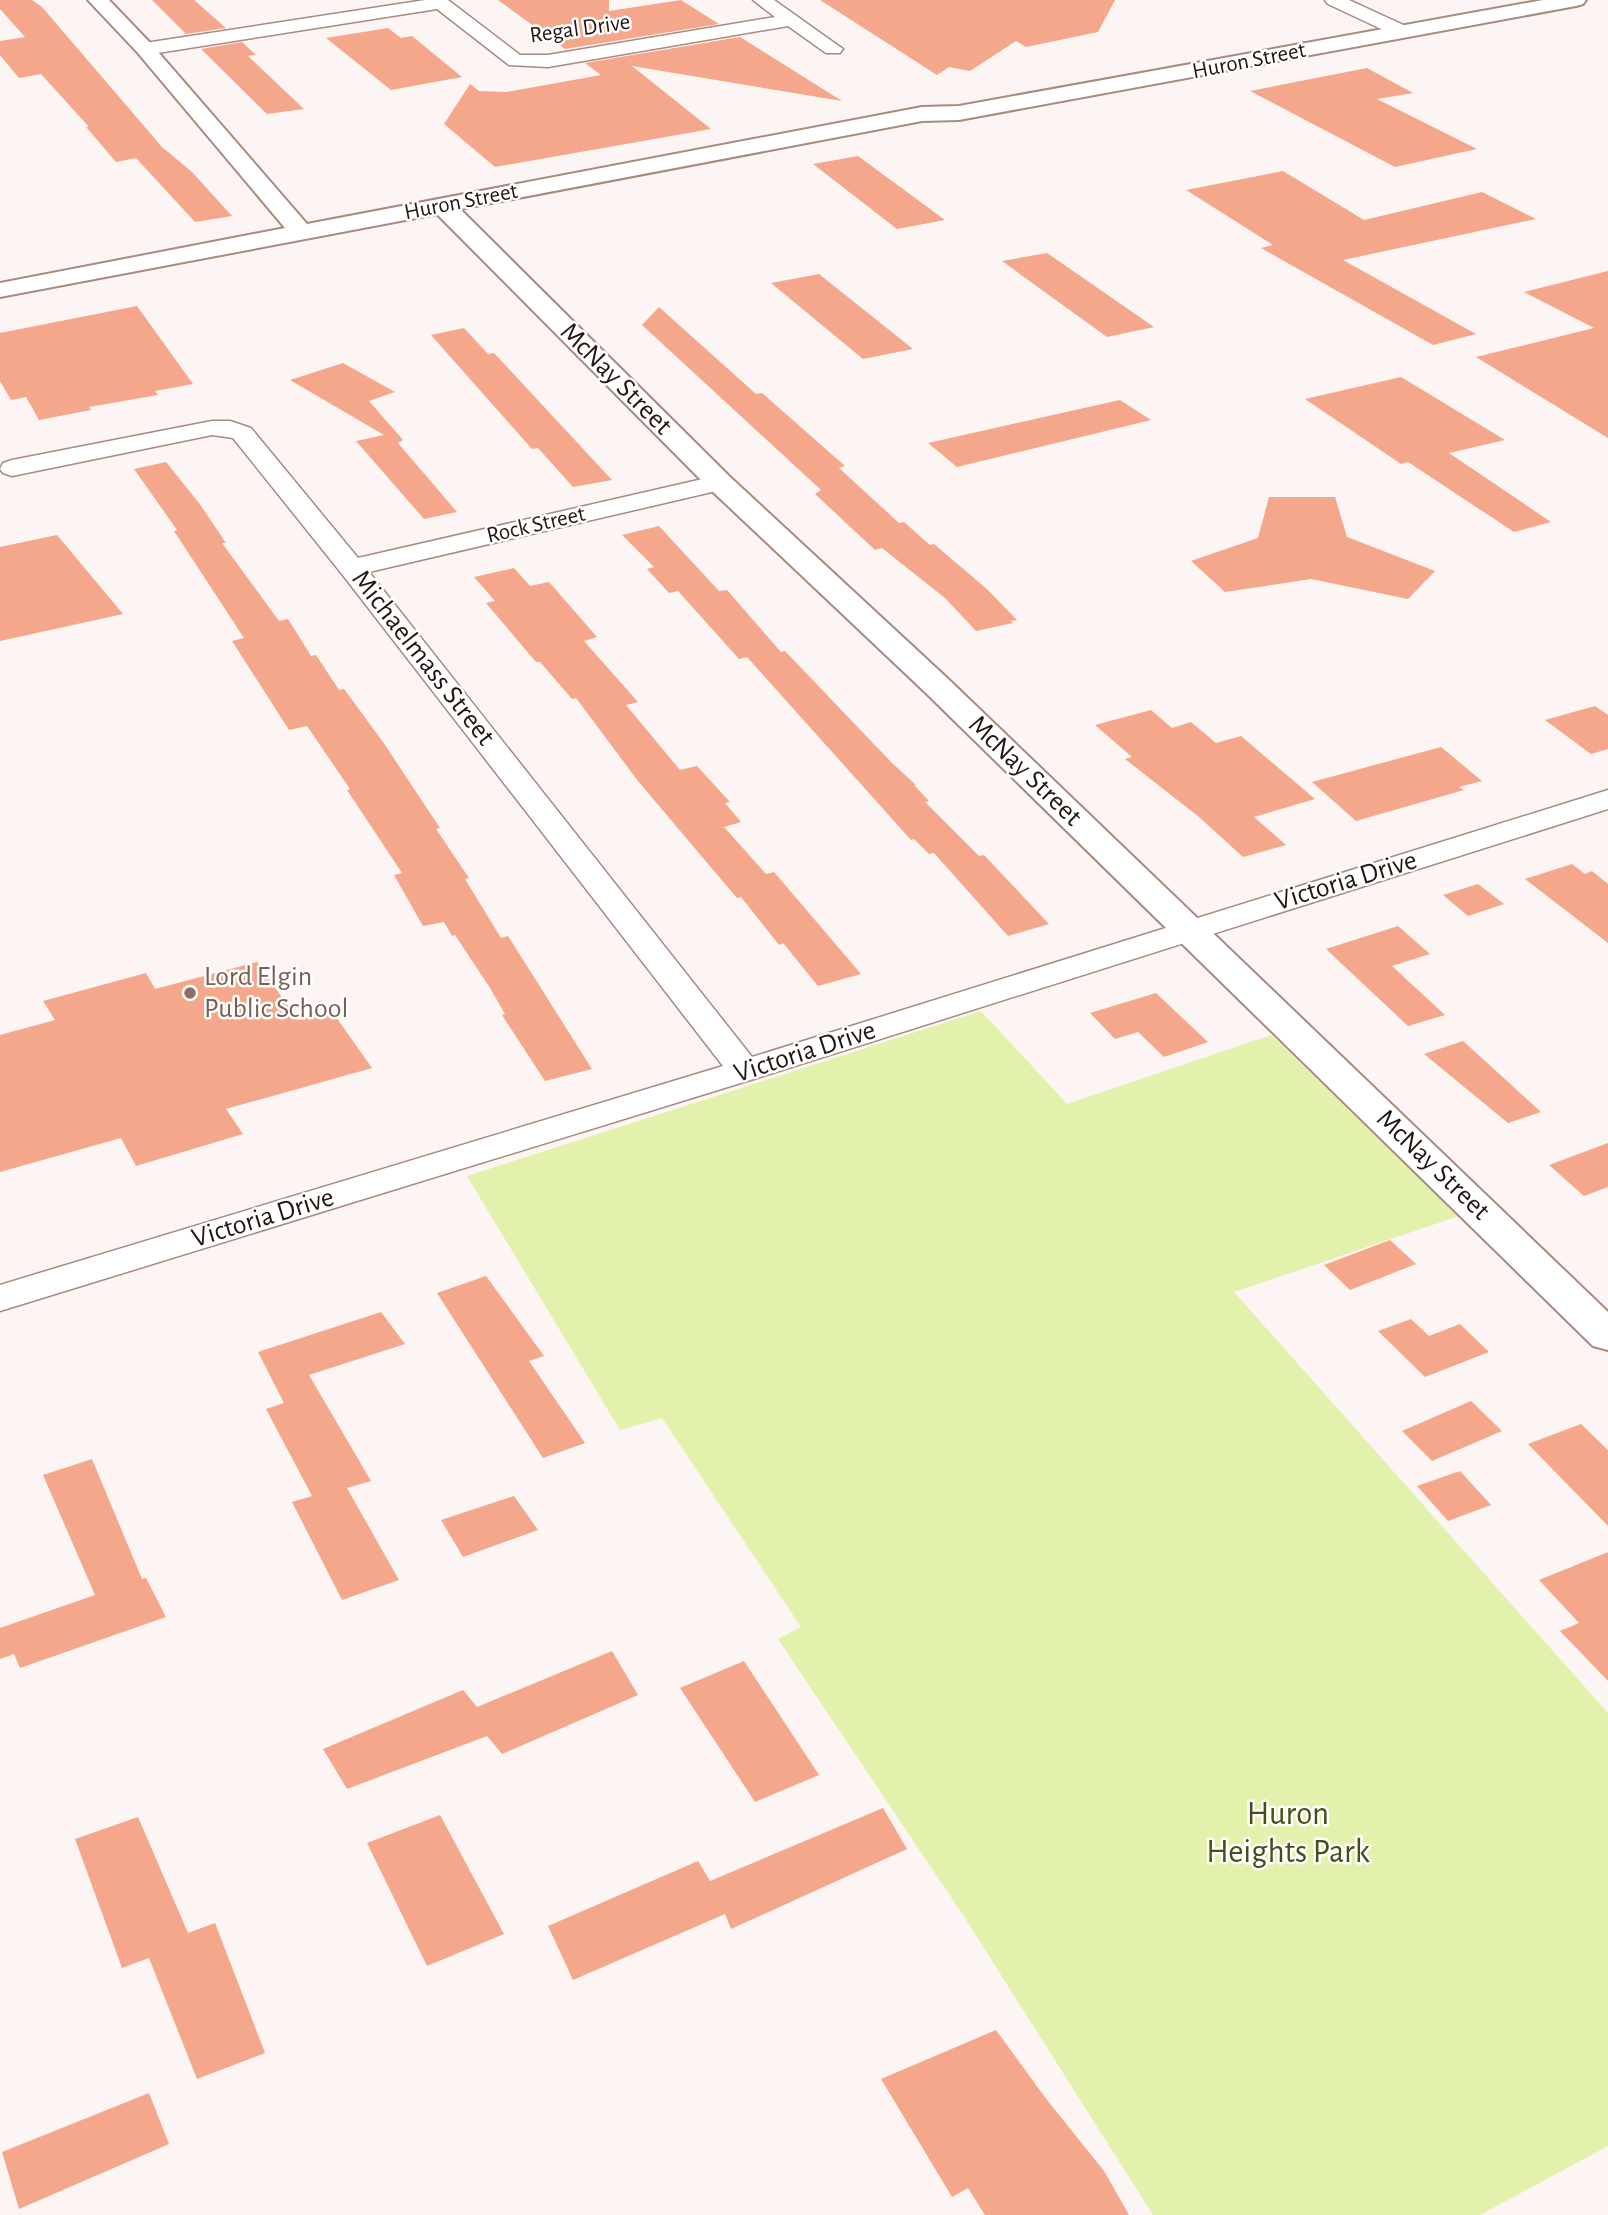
<svg xmlns="http://www.w3.org/2000/svg" width="1608" height="2215" font-family="'Alegreya Sans',sans-serif">
	<rect width="100%" height="100%" fill="#fcf5f3"/>
	<path fill="#e2f1ac" d="M 981,1011 L 1067,1104 L 1271,1035 L 1459,1216 L 1234,1292 L 1608,1713 L 1608,2146 L 1480,2215 L 1153,2215 L 963,1915 L 778,1639 L 801,1627 L 662,1418 L 620,1430 L 467,1176 Z"/>
	<path fill="#f4a78b" d="M 0,0 L 32,0 L 42,7 L 162,147 L 192,172 L 232,216 L 195,222 L 136,158 L 116,162 L 86,127 L 89,127 L 41,74 L 19,78 L 0,55 L 0,41 L 25,37 L 0,9 Z
		M 152,0 L 194,0 L 226,28 L 186,34 Z
		M 498,0 L 609,0 L 609,11 L 681,0 L 719,24 L 565,49 Z
		M 820,0 L 1115,0 L 1098,32 L 1026,47 L 1016,41 L 970,71 L 949,67 L 937,75 Z
		M 388,28 L 401,38 L 412,36 L 462,77 L 391,90 L 326,38 Z
		M 740,37 L 842,101 L 632,66 L 711,129 L 495,167 L 444,124 L 470,84 L 479,91 L 506,92 L 601,75 L 585,63 Z
		M 242,42 L 256,55 L 248,56 L 304,109 L 267,114 L 201,49 Z
		M 1367,68 L 1413,93 L 1377,99 L 1477,149 L 1395,167 L 1250,91 Z
		M 858,156 L 945,220 L 897,229 L 813,164 Z
		M 1283,171 L 1364,220 L 1482,192 L 1536,219 L 1343,260 L 1476,334 L 1433,345 L 1261,248 L 1273,245 L 1186,190 Z
		M 1047,253 L 1154,327 L 1107,337 L 1002,261 Z
		M 1608,271 L 1608,438 L 1476,357 L 1594,328 L 1524,292 Z
		M 819,274 L 913,349 L 863,359 L 771,283 Z
		M 137,306 L 193,384 L 155,391 L 158,395 L 89,407 L 91,410 L 39,420 L 26,397 L 11,400 L 0,381 L 0,333 Z
		M 659,307 L 756,394 L 762,393 L 845,466 L 839,468 L 899,523 L 904,522 L 930,545 L 934,544 L 988,590 L 1017,620 L 1011,621 L 1013,623 L 976,631 L 945,598 L 882,548 L 875,550 L 815,494 L 821,490 L 642,325 Z
		M 464,328 L 488,354 L 494,353 L 612,480 L 573,487 L 538,448 L 532,449 L 431,335 Z
		M 343,363 L 395,392 L 369,401 L 403,440 L 398,443 L 457,512 L 424,519 L 356,441 L 384,435 L 290,380 Z
		M 1401,377 L 1505,440 L 1449,453 L 1551,522 L 1514,532 L 1408,462 L 1401,464 L 1305,399 Z
		M 1120,400 L 1151,420 L 957,467 L 928,443 Z
		M 166,462 L 199,503 L 226,543 L 222,543 L 279,621 L 288,619 L 311,656 L 316,655 L 339,690 L 344,689 L 383,742 L 440,828 L 436,829 L 469,878 L 465,879 L 501,938 L 508,936 L 592,1069 L 545,1081 L 502,1015 L 505,1014 L 490,988 L 455,935 L 452,936 L 444,922 L 423,926 L 394,875 L 402,873 L 347,790 L 350,789 L 307,726 L 289,730 L 232,641 L 244,638 L 174,531 L 177,530 L 134,469 Z
		M 1269,497 L 1335,497 L 1347,537 L 1435,571 L 1408,599 L 1311,579 L 1225,592 L 1191,561 L 1258,538 Z
		M 659,526 L 719,591 L 727,590 L 781,652 L 785,651 L 892,763 L 916,785 L 914,785 L 929,801 L 925,802 L 979,856 L 984,855 L 1049,924 L 1008,936 L 934,853 L 929,854 L 914,839 L 911,840 L 747,657 L 739,659 L 678,591 L 669,593 L 647,569 L 654,567 L 622,535 Z
		M 57,535 L 123,614 L 0,641 L 0,547 Z
		M 514,568 L 530,586 L 549,582 L 597,637 L 584,641 L 638,702 L 626,705 L 680,770 L 697,766 L 730,802 L 725,803 L 741,822 L 724,827 L 766,874 L 774,872 L 861,974 L 818,986 L 783,943 L 779,945 L 741,897 L 737,898 L 709,865 L 638,781 L 576,698 L 572,699 L 540,662 L 536,662 L 486,603 L 495,601 L 474,577 Z
		M 1595,706 L 1608,715 L 1608,749 L 1591,754 L 1545,720 Z
		M 1151,710 L 1172,728 L 1191,722 L 1216,743 L 1241,736 L 1315,799 L 1254,817 L 1286,845 L 1243,857 L 1199,817 L 1125,759 L 1132,757 L 1095,725 Z
		M 1441,747 L 1482,781 L 1459,787 L 1464,790 L 1356,821 L 1312,782 Z
		M 1572,864 L 1585,874 L 1592,871 L 1608,884 L 1608,943 L 1525,879 Z
		M 1478,884 L 1504,904 L 1468,916 L 1443,895 Z
		M 1398,926 L 1430,954 L 1392,966 L 1445,1015 L 1408,1026 L 1326,949 Z
		M 257,962 L 298,1020 L 331,1010 L 372,1068 L 226,1109 L 243,1134 L 136,1166 L 121,1138 L 0,1172 L 0,1035 L 55,1020 L 43,1001 L 146,973 L 155,989 Z
		M 1156,993 L 1208,1042 L 1164,1057 L 1138,1032 L 1115,1039 L 1090,1013 Z
		M 1463,1041 L 1541,1112 L 1508,1123 L 1424,1054 Z
		M 1608,1143 L 1608,1187 L 1584,1196 L 1549,1165 Z
		M 1390,1240 L 1416,1264 L 1350,1290 L 1324,1265 Z
		M 486,1276 L 544,1356 L 529,1361 L 585,1443 L 543,1458 L 437,1293 Z
		M 381,1312 L 405,1344 L 309,1375 L 371,1481 L 347,1488 L 399,1580 L 342,1600 L 292,1502 L 312,1496 L 266,1409 L 284,1403 L 258,1352 Z
		M 1411,1319 L 1429,1336 L 1460,1324 L 1489,1352 L 1425,1377 L 1378,1331 Z
		M 1471,1401 L 1502,1431 L 1432,1461 L 1402,1431 Z
		M 1581,1424 L 1608,1450 L 1608,1526 L 1528,1444 Z
		M 92,1459 L 142,1579 L 146,1578 L 166,1617 L 20,1668 L 14,1654 L 0,1659 L 0,1628 L 95,1595 L 43,1475 Z
		M 1460,1471 L 1491,1505 L 1448,1521 L 1417,1486 Z
		M 514,1496 L 538,1530 L 463,1557 L 441,1520 Z
		M 1608,1552 L 1608,1681 L 1560,1631 L 1579,1623 L 1539,1580 Z
		M 612,1651 L 638,1695 L 502,1754 L 487,1736 L 347,1789 L 323,1749 L 463,1690 L 477,1707 Z
		M 744,1661 L 819,1775 L 755,1802 L 680,1688 Z
		M 883,1808 L 907,1849 L 731,1929 L 725,1914 L 573,1980 L 548,1926 L 698,1861 L 710,1881 Z
		M 440,1815 L 504,1934 L 427,1966 L 367,1843 Z
		M 138,1817 L 188,1933 L 215,1923 L 265,2053 L 197,2079 L 149,1958 L 122,1968 L 75,1839 Z
		M 996,2030 L 1047,2100 L 1104,2171 L 1129,2215 L 985,2215 L 968,2188 L 952,2197 L 881,2079 Z
		M 149,2093 L 169,2144 L 19,2209 L 2,2152 Z"/>
	<g fill="none" stroke-linecap="round" stroke-linejoin="round">
		<defs>
			<path id="street" d="M 425,0 L 448,0 L 520,55 L 548,55 L 775,17 L 753,0 L 774,0 L 843,49 L 840,53 L 826,53 L 788,26 L 548,67 L 509,65 L 437,9 L 145,55 L 135,49 L 145,43 Z
				M 1325,0 L 1349,0 L 1410,28 L 1412,32 L 1403,38 L 1396,36 L 1328,4 Z
				M 212,421 L 230,421 L 251,428 L 358,558 L 720,475 L 729,478 L 733,483 L 729,488 L 369,572 L 752,1057 L 1608,790 L 1608,809 L 757,1078 L 0,1311 L 0,1285 L 723,1066 L 342,574 L 233,438 L 212,435 L 12,476 L 3,473 L 0,469 L 3,463 L 12,460 Z"/>
			<path id="secondary" d="M 88,0 L 109,0 L 152,45 L 307,224 L 922,107 L 959,106 L 1543,0 L 1586,0 L 1583,4 L 1576,6 L 959,120 L 922,121 L 460,209 L 730,477 L 947,678 L 1608,1312 L 1608,1350 L 1593,1346 L 925,692 L 710,489 L 437,214 L 0,297 L 0,283 L 285,228 L 138,53 Z"/>
		</defs>
		<use href="#street" stroke="#a98a7e" stroke-width="3"/>
		<use href="#secondary" stroke="#a98a7e" stroke-width="4"/>
		<use href="#street" fill="#fff" fill-rule="evenodd"/>
		<use href="#secondary" fill="#fff" fill-rule="evenodd"/>
	</g>
	<circle fill="#8d6e63" stroke="#fff" stroke-width="2.5" cx="190" cy="993" r="7"/>
	<g text-anchor="middle" dominant-baseline="central" stroke-width="5" stroke-linejoin="round" paint-order="stroke">
		<g font-size="23" fill="#221612" stroke="#fff">
			<text transform="translate(580 29) rotate(-8)">Regal Drive</text>
			<text transform="translate(1249 61) rotate(-11)">Huron Street</text>
			<text transform="translate(461 202) rotate(-11)">Huron Street</text>
			<text transform="translate(536 525) rotate(-13)">Rock Street</text>
		</g>
		<g font-size="28" fill="#221612" stroke="#fff">
			<text transform="translate(616 379) rotate(45)">McNay Street</text>
			<text transform="translate(423 658) rotate(52)">Michaelmass Street</text>
			<text transform="translate(1025 771) rotate(44)">McNay Street</text>
			<text transform="translate(1346 881) rotate(-17)">Victoria Drive</text>
			<text transform="translate(805 1052) rotate(-18)">Victoria Drive</text>
			<text transform="translate(1433 1165) rotate(44)">McNay Street</text>
			<text transform="translate(263 1218) rotate(-17)">Victoria Drive</text>
		</g>
		<g font-size="28" fill="#785e54" stroke="#fff" text-anchor="start">
			<text x="204" y="977">Lord Elgin<tspan x="204" dy="32">Public School</tspan></text>
		</g>
		<g font-size="33" fill="#454e17" stroke="#fff">
			<text x="1288" y="1814">Huron<tspan x="1288" dy="38">Heights Park</tspan></text>
		</g>
	</g>
</svg>
